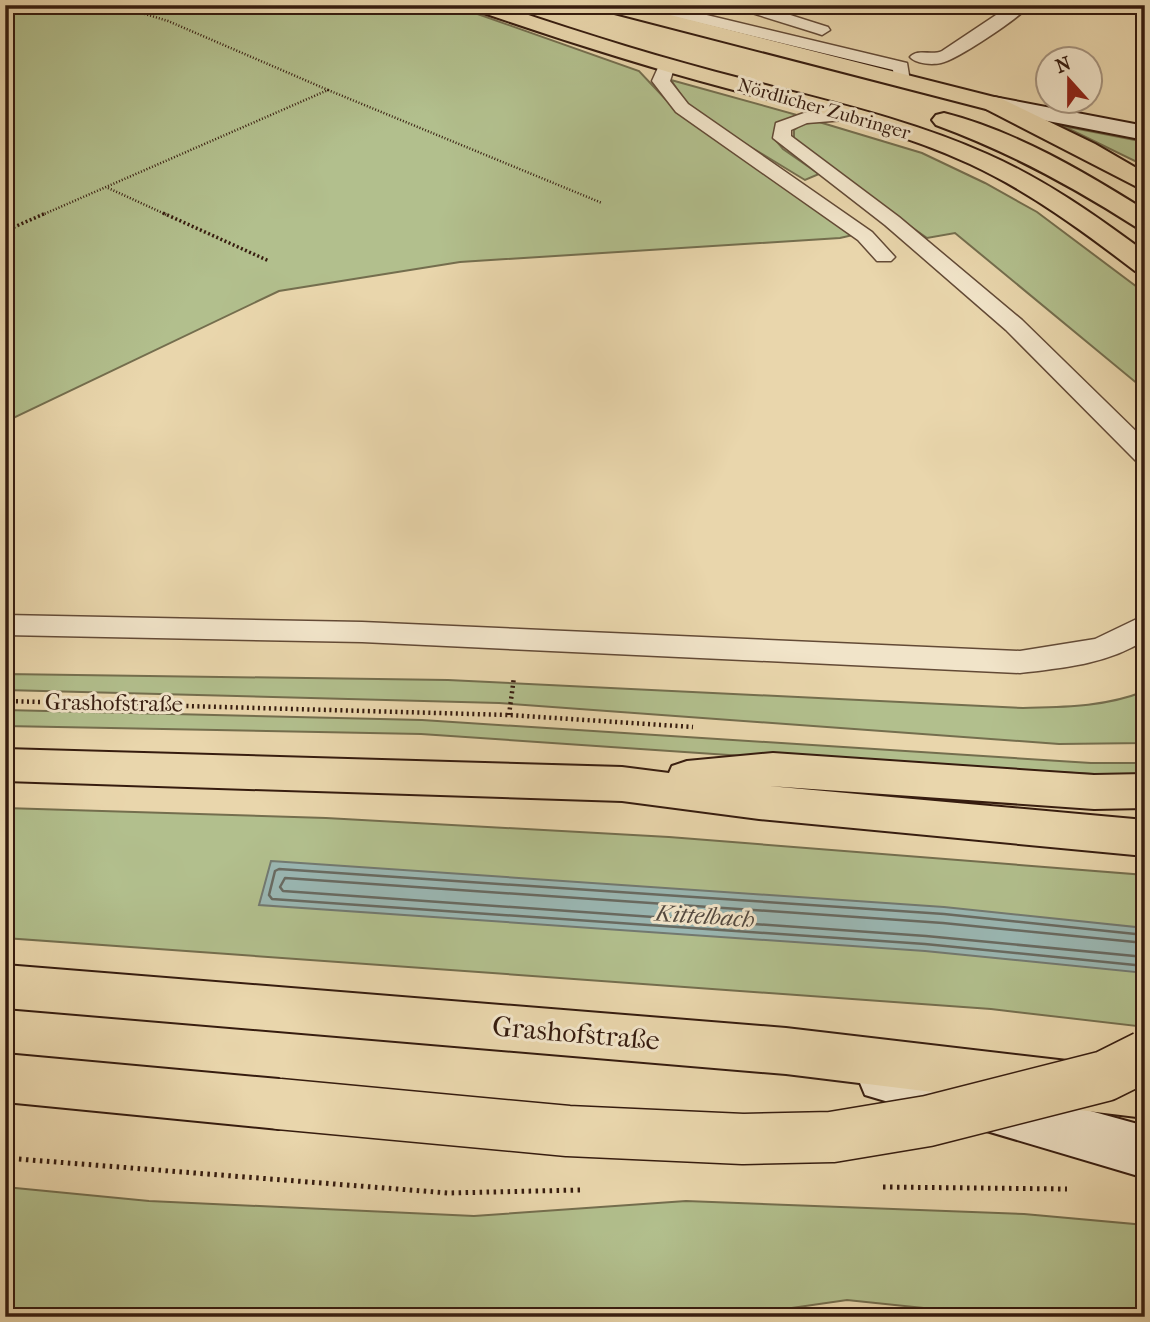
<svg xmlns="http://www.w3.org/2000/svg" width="1150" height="1322" font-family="'IM FELL French Canon',serif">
	<rect width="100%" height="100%" fill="#e9d6ac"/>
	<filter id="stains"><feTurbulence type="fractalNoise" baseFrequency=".00286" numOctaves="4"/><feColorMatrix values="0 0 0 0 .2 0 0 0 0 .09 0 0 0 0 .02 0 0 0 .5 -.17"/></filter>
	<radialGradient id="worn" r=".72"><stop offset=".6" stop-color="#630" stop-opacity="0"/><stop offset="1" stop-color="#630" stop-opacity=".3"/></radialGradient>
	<path fill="#b2bf8d" stroke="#746e4e" stroke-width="2" d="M 5,5 L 452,5 L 639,71 L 670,104 L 853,235 L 840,238 L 460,262 L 279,291 L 5,422 Z
		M 671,80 L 797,115 L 776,126 L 773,137 L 783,149 L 819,174 L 805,180 L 701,117 L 687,104 Z
		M 819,122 L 922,153 L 985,183 L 1037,212 L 1145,293 L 1145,390 L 955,233 L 927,238 L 794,144 L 794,130 L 802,124 Z
		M 1063,126 L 1145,142 L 1145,166 Z
		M 5,674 L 448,680 L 1023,708 C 1065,707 1105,707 1145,691 L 1145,743 L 1059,744 L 499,703 L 5,690 Z
		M 5,710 L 422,720 L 1091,763 L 1145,763 L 1145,774 L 1095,774 L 758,757 L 421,734 L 5,726 Z
		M 5,808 L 326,818 L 669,837 L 1145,875 L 1145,1027 L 991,1009 L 5,938 Z
		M 5,1187 L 149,1201 L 474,1216 L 686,1201 L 1024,1214 L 1145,1225 L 1145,1317 L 1010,1317 L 847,1300 L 729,1317 L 5,1317 Z"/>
	<path fill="#9ab7b3" stroke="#727971" stroke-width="2" d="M 271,861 L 944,907 L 1145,928 L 1145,973 L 925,951 L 259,905 Z"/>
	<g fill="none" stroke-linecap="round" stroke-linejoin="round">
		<path stroke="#686a61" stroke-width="2.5" d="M 1145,935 L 944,914 L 279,869 L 275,871 L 269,895 L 272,899 L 925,944 L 1145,966
			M 1145,943 L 943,923 L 285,878 L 280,887 L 283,891 L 926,936 L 1145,957"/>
		<defs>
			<path id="lane" d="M 636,5 L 665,5 L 907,63 L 910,81 L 907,85 L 895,85 L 893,70 L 638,8 Z
				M 734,5 L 759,5 L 828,27 L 830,30 L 822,35 L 816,33 L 736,8 Z
				M 1011,5 L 1030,5 C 1019,18 957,60 941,63 C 932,65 916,64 910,57 C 918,48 931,56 942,51 Z
				M 667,60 L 675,65 L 670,81 L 688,104 L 872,232 L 895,257 L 891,261 L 877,261 L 858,240 L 676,112 L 652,81 L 661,61 Z
				M 851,110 L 857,111 L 860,115 L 857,119 L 807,123 L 791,130 L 791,136 L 899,217 L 1022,320 L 1145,440 L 1145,463 L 1136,461 L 1006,330 L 885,225 L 773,138 L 776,123 L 804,113 Z
				M 5,615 L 362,622 L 1020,651 L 1095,639 L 1145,615 L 1145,640 C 1108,664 1062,668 1020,673 L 362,642 L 5,635 Z"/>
			<path id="secondary" d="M 994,97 L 1145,126 L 1145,140 L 986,109 L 983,104 L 986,99 Z
				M 883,1054 L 1145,1126 L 1145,1178 L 865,1095 L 858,1078 L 865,1061 Z"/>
			<path id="primary" d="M 469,5 L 499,5 C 580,33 661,58 743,79 C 826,101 909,119 987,154 C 1044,179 1095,215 1145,252 L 1145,273 L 1135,271 C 1083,231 1030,192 970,164 C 892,128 808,110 726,88 C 640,65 556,38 472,9 Z
				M 596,5 L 631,5 L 1002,99 L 1095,144 L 1145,173 L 1145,191 L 986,109 L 599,9 Z
				M 944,113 C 1015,131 1083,171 1145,210 L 1145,229 L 1136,227 C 1072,186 1007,151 936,125 L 932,120 L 936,115 Z
				M 5,749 L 622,767 L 669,773 L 672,766 L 687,761 L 773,753 L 1094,775 L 1145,774 L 1145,808 L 1094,809 L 769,786 L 1145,820 L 1145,856 L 759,819 L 622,801 L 5,781 Z
				M 5,965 L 786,1028 L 1145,1070 L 1145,1118 L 786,1074 L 5,1008 Z
				M 5,1054 L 279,1079 L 297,1087 L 304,1104 L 297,1121 L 279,1129 L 5,1102 Z"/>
		</defs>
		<use href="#lane" stroke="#634a36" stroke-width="3"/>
		<use href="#secondary" stroke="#361c0f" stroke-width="4"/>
		<use href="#primary" stroke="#361c0f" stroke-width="4"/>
		<path stroke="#361c0f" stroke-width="2.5" stroke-dasharray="1 2" stroke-linecap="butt" d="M 328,90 L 602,203
			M 108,188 L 167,215
			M 42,215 L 328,90 L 168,21 L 116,5"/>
		<path stroke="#361c0f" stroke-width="3.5" stroke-dasharray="2 2.5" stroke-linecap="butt" d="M 163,213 L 269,261
			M 5,231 L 46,213"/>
		<path stroke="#361c0f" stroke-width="4.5" stroke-dasharray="2 3.5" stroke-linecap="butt" d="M 5,701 L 509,715 L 693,727
			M 509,715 L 514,677"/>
		<path stroke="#361c0f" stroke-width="5" stroke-dasharray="2.5 4.5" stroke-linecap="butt" d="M 5,1158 L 448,1193 L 580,1190
			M 883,1187 L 1067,1189"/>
		<use href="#lane" fill="#f1e4c9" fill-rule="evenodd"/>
		<use href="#secondary" fill="#f1e4c9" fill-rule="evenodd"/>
		<use href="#primary" fill="#e9d6ac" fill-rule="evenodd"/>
		<defs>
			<path id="primary-bridge" d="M 279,1104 L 568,1131 L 743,1139 L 832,1137 L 928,1121 L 1105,1076 L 1145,1056"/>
		</defs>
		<use href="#primary-bridge" stroke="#361c0f" stroke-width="53" stroke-linecap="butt"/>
		<use href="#primary-bridge" stroke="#e9d6ac" stroke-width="50"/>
	</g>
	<g text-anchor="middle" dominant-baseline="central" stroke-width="6" stroke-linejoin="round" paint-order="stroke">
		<g font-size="19" fill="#361c0f" stroke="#f1e4c9">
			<text transform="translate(824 109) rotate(16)">Nördlicher Zubringer</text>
		</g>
		<g font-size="23" fill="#361c0f" stroke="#f1e4c9">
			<text transform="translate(114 703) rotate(1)">Grashofstraße</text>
		</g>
		<g font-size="24" font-style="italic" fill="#544a40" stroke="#f1e4c9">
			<text transform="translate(705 916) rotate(4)">Kittelbach</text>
		</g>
		<g font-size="28" fill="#361c0f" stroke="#f1e4c9">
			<text transform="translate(576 1033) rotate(5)">Grashofstraße</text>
		</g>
	</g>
	<rect width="1150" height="1322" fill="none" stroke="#e9d6ac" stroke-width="28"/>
	<rect x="7" y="7" width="1136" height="1308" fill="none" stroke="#361c0f" stroke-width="3.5"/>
	<rect x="14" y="14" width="1122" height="1294" fill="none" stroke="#361c0f" stroke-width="2"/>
	<g transform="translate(1069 80) rotate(339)"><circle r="33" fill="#f1e4c9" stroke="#a6947f" stroke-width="2"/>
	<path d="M0-5L12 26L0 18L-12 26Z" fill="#8f2418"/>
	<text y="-10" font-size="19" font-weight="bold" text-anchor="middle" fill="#361c0f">N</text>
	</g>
	<rect width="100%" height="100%" filter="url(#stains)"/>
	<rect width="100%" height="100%" fill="url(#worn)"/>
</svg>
